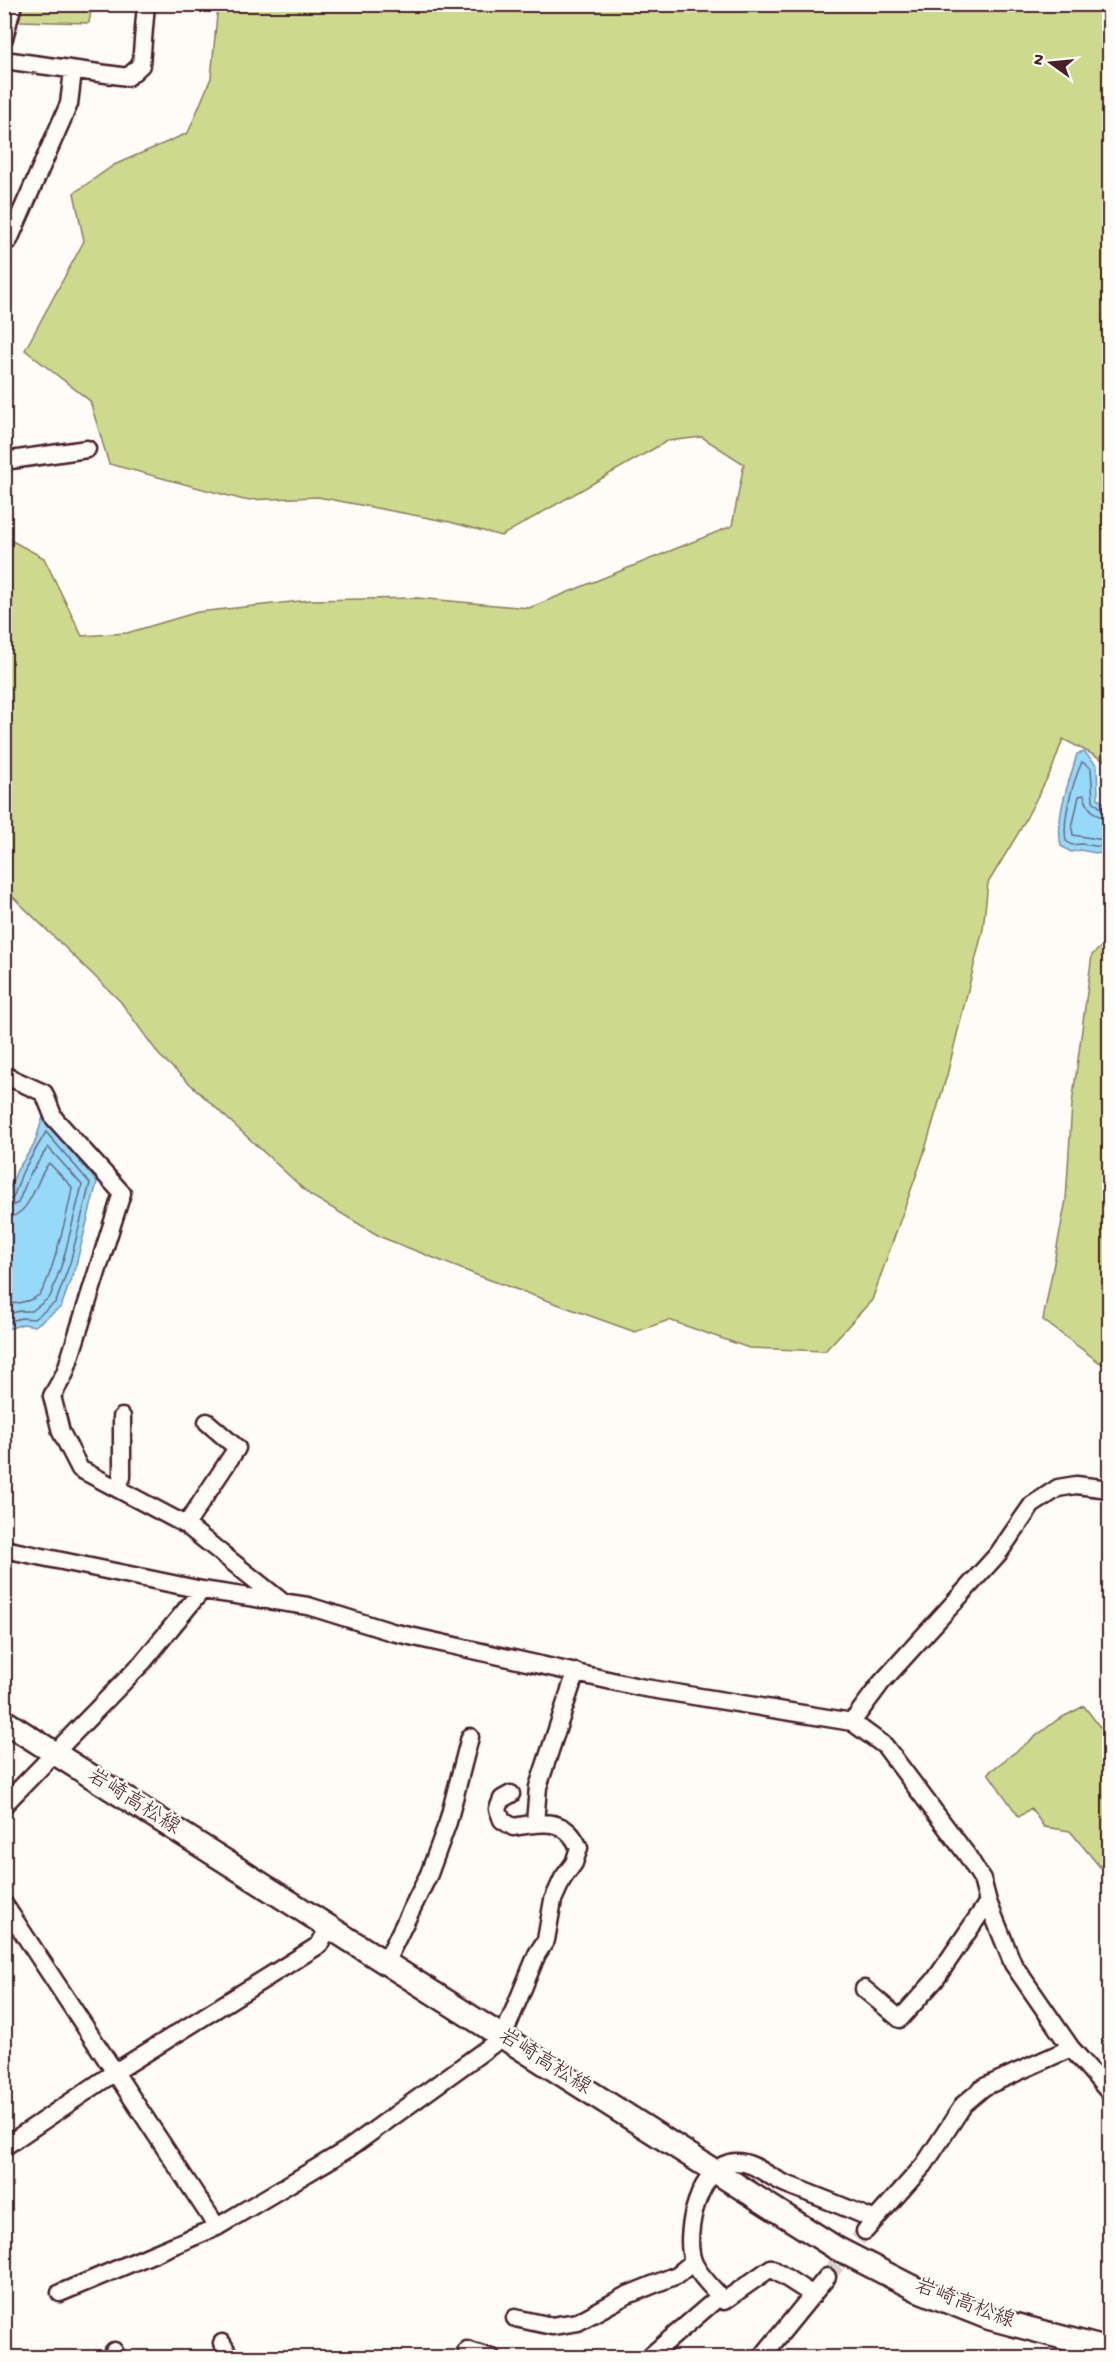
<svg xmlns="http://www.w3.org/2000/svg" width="1114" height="2362" font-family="'Gochi Hand','Klee One',sans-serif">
	<rect width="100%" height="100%" fill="#fdfcf7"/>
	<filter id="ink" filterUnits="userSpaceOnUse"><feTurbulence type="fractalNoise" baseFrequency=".0167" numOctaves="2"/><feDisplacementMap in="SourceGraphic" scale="12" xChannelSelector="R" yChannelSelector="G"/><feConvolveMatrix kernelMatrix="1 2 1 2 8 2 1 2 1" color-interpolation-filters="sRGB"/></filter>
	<g filter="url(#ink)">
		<path fill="#cdd98c" stroke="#8c7c5c" stroke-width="1.5" d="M 23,4 L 92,5 L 89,23 L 19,21 Z
			M 218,5 L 1109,5 L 1109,763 L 1063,739 L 1052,769 L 1019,832 L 988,883 L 983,929 L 947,1075 L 923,1156 L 872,1300 L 825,1351 L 749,1348 L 669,1320 L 635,1332 L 479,1276 L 381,1237 L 310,1195 L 160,1056 L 120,1001 L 12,896 L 5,880 L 5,537 L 44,558 L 82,636 L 127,633 L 198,612 L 310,600 L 417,598 L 529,608 L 732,526 L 744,464 L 702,437 L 667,441 L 501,536 L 450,522 L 318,497 L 244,500 L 109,464 L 90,401 L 25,350 L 84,241 L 74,193 L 114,165 L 188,133 L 211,78 Z
			M 1109,939 L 1109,1367 L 1099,1362 L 1043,1320 L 1066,1200 L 1072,1104 L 1092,955 Z
			M 1084,1706 L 1109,1739 L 1109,1862 L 1100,1867 L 1070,1831 L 1044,1827 L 1031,1808 L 1019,1817 L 988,1773 L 1057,1720 Z"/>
		<path fill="#97d9f9" stroke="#788fa7" stroke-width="1.5" d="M 1084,752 L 1097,765 L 1098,798 L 1107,806 L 1110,849 L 1107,855 L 1080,850 L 1071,852 L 1061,846 C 1055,814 1069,784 1077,754 Z
			M 43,1117 L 97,1182 L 76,1265 L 61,1307 L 35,1326 L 23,1324 L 5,1330 L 4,1203 L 17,1170 L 34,1145 Z"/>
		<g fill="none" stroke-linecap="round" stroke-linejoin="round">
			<path stroke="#69697d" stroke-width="1.5" d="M 1110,812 L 1104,811 L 1093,801 L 1091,768 L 1082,762 C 1073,782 1062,819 1066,841 L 1072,845 L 1081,844 L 1110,848
				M 1110,819 C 1096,818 1087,808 1084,795 L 1079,796 L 1072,828 L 1073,835 L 1110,841
				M 4,1202 L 13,1198 L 22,1173 L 46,1132 L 90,1183 L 70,1263 L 56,1302 L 34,1319 L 21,1318 L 4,1323
				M 4,1209 L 18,1203 L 29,1176 L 48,1147 L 82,1185 L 63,1261 L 50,1297 L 32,1311 L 20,1311 L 4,1315
				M 4,1218 C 32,1217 34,1181 49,1163 L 72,1187 C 70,1204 50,1285 39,1295 C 29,1303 17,1302 4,1306"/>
			<path stroke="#d9d0ce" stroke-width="16" stroke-dasharray="16 8" stroke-linecap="butt" d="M 827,2277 L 865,2231"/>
			<defs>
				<path id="street" d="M 4,38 L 13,4
					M 4,60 L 128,77 L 141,65 L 146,4
					M 4,242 L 9,240 L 69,104 L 73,71
					M 4,461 L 87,449
					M 4,1075 L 44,1093 L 54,1118 L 122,1193 L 65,1373 L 52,1396 L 61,1432 L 80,1469 L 186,1525 L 280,1600
					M 117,1488 L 122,1477 L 122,1417
					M 186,1525 L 237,1448 L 207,1422
					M 4,1549 L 202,1590 L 308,1606 L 392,1632 L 639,1687 L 852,1722 L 885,1746 L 967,1855 L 982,1879 L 988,1902 L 1013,1964 L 1071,2048 L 1110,2093
					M 852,1722 L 881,1683 L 998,1554 L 1032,1505 L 1058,1488 L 1076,1485 L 1110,1489
					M 4,1805 L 143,1662 L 202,1590
					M 535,1823 L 538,1787 L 576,1672
					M 4,1904 L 217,2227
					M 385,1963 L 429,1874 L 448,1822 L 470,1737
					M 864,1989 L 900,2019 L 935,1980 L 988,1902
					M 4,2147 L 115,2072 L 319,1945 L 329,1927
					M 865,2231 L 924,2165 L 964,2104 L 984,2087 L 1071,2048
					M 60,2293 L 217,2227 L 348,2149 L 503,2037 L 537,1954 L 546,1940 L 553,1900 L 563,1878 L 574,1863 L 579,1848 C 566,1817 542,1822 513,1827 L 502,1820 L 498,1809 L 502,1799 L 511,1794
					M 813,2295 L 771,2268 L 724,2301 C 715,2290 698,2275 693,2261 C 683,2234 699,2163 736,2162 C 755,2162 768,2177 786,2184 C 816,2196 846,2207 875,2220
					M 515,2318 L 552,2326 L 578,2322 L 625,2296 L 677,2275 L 693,2262
					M 222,2343 L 231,2358
					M 467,2350 L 492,2358
					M 113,2358 L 114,2351
					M 648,2358 L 720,2296
					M 761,2358 L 827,2277"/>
				<path id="secondary" d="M 4,1721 L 836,2248 L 918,2290 L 989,2318 L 1110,2350"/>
			</defs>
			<use href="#street" stroke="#4a1f2b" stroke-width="21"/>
			<use href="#secondary" stroke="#4a1f2b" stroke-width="27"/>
			<use href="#street" stroke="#fdfcf7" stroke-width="16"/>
			<use href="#secondary" stroke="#fdfcf7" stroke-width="22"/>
		</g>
	</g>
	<g text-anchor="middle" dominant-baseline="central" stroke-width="4.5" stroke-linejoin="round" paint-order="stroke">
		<g font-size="21" fill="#4a1f2b" stroke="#fdfcf7">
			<text transform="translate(133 1803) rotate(32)">岩崎高松線</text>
			<text transform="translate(544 2063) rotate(32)">岩崎高松線</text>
			<text transform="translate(964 2305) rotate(21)">岩崎高松線</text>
		</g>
	</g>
	<rect width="1114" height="2362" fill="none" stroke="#fdfcf7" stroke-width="24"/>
	<rect x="12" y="12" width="1090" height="2338" fill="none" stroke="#4a1f2b" stroke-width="2" filter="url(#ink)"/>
	<g transform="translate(1051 63) rotate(285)" stroke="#fdfcf7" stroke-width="4.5" paint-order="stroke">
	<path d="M0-4.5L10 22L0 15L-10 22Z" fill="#4a1f2b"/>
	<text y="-9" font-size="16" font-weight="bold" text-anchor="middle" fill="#4a1f2b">N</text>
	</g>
</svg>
